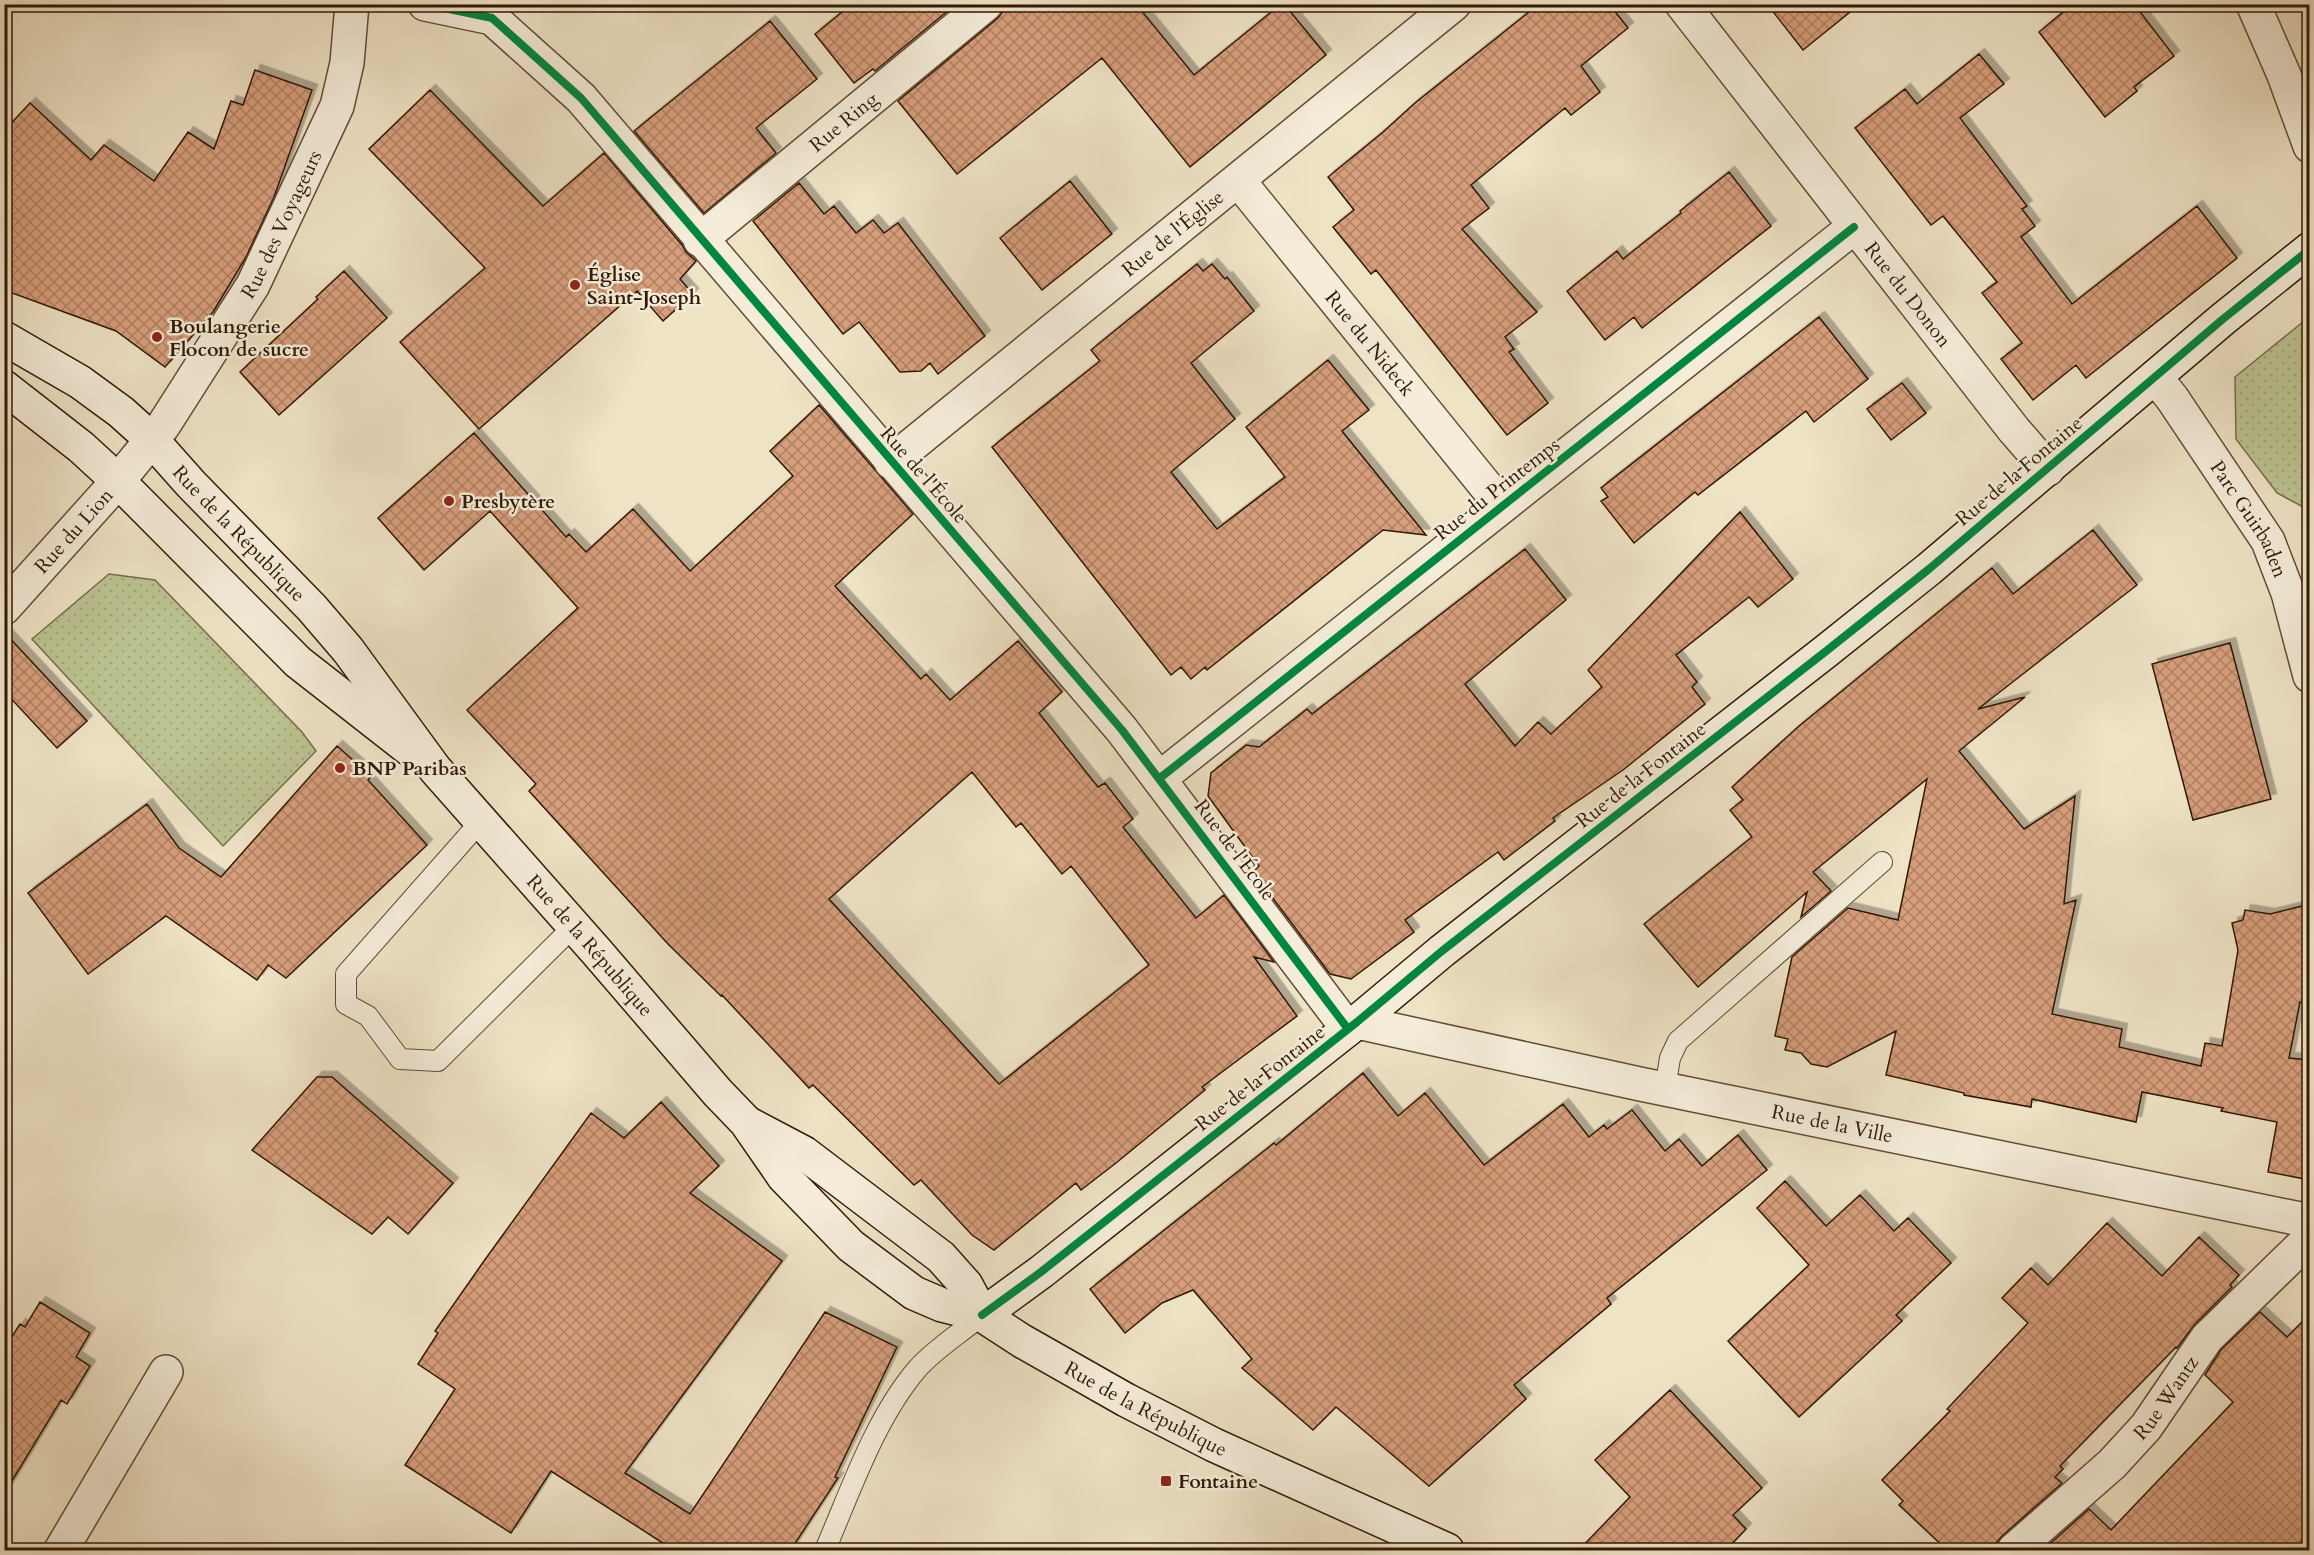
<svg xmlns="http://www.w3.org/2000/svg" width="2314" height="1555" font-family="Cardo,serif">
	<defs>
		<pattern id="green-dots" width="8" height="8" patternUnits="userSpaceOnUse" patternTransform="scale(1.5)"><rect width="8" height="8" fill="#bcc392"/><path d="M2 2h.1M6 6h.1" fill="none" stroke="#a2a77c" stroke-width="1.8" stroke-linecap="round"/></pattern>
		<pattern id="building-cross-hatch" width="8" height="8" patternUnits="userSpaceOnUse" patternTransform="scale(1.5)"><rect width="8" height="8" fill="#d79e7c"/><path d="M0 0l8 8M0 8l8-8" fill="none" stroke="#af8064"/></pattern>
		<filter id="shadow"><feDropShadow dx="5.5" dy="-5.5" stdDeviation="0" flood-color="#0004"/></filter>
	</defs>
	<rect width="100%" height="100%" fill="#efe3c6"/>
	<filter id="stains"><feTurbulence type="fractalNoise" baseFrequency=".00333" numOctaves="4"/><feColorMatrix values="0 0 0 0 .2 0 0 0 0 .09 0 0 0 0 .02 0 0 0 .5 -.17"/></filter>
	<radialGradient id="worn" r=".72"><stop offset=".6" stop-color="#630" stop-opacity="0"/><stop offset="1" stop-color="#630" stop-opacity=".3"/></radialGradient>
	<path fill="url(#green-dots)" stroke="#766e4c" stroke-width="1.5" d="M 2309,317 L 2309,510 L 2277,493 L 2236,439 L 2235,377 Z
		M 109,574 L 155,580 L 302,732 L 316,751 L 223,846 L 32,639 Z"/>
	<path fill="url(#building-cross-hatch)" stroke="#301905" stroke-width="1.5" fill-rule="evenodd" filter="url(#shadow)" d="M 852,4 L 956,4 L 875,71 L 873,69 L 854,83 L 815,34 Z
		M 1004,4 L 1136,4 L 1194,75 L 1281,4 L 1284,4 L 1326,55 L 1190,167 L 1102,58 L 957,174 L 898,101 L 998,18 L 1003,11 Z
		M 1539,4 L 1609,4 L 1628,28 L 1581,66 L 1600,92 L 1571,115 L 1565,108 L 1471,185 L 1489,208 L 1462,229 L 1537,312 L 1505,337 L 1514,349 L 1509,352 L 1548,403 L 1507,435 L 1376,270 L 1371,274 L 1333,227 L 1354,210 L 1328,177 L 1382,133 L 1415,103 Z
		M 1767,4 L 1860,4 L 1803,50 Z
		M 2073,4 L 2134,4 L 2174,56 L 2134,87 L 2137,91 L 2105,117 L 2039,32 Z
		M 770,21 L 817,79 L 756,128 L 776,153 L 704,213 L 634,131 Z
		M 1979,54 L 2004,84 L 1960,118 L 2027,206 L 2022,209 L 2035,226 L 2021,237 L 2072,304 L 2197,206 L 2237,258 L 2086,378 L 2076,365 L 2033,400 L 2001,359 L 2022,343 L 1982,293 L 1997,282 L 1943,216 L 1931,225 L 1855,128 L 1905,89 L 1917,104 Z
		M 255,70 L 312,90 L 274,197 L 246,257 L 213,312 L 165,367 L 116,331 L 4,290 L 4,131 L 30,103 L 91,160 L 104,145 L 154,181 L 188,132 L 214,149 L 231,101 L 243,105 Z
		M 430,90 L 543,206 L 604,153 L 682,245 L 686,252 L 696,261 L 680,279 L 693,294 L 663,321 L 637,291 L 479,429 L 400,342 L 485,268 L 369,149 Z
		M 1729,172 L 1771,226 L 1642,328 L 1634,317 L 1605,340 L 1567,291 L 1617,251 L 1623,259 L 1681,213 L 1680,211 Z
		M 1070,181 L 1112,234 L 1042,290 L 1000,238 Z
		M 799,183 L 824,214 L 834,206 L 856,233 L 873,220 L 884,233 L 898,223 L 985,336 L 938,374 L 930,363 L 921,371 L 900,372 L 859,322 L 843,334 L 753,221 Z
		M 1197,264 L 1203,271 L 1212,264 L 1225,279 L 1227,277 L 1254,311 L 1191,363 L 1235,419 L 1171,472 L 1217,529 L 1285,477 L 1246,427 L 1328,360 L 1369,410 L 1342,431 L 1426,535 L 1383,530 L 1207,670 L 1205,667 L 1191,679 L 1181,667 L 1171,675 L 992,447 L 1100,361 L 1091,350 Z
		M 344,271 L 387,318 L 279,415 L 240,372 L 318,299 L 316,297 Z
		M 1819,317 L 1868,379 L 1814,422 L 1806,411 L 1698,495 L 1695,492 L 1634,543 L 1601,501 L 1608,497 L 1601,488 Z
		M 1902,383 L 1926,413 L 1891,440 L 1867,409 Z
		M 819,405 L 913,514 L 835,586 L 921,679 L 926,674 L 950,700 L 1018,641 L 1062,692 L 1039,713 L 1098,787 L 1105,783 L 1133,819 L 1123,827 L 1196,918 L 1224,895 L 1274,962 L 1254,957 L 1297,1016 L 1202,1087 L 1205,1090 L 1116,1163 L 1081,1190 L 1076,1183 L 994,1250 L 972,1235 L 921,1180 L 914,1185 L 813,1085 L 809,1088 L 722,995 L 721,996 L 668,944 L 529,791 L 536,784 L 467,710 L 578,608 L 490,511 L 424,570 L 378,518 L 474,433 L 566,537 L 569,534 L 586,552 L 633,509 L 690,571 L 793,476 L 770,451 ZM 972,772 L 1016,827 L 1021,823 L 1062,874 L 1071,866 L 1149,965 L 999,1084 L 829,899 Z
		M 1740,512 L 1793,579 L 1758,607 L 1749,597 L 1676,655 L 1697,682 L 1692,687 L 1705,704 L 1623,770 L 1553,818 L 1555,821 L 1504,860 L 1498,852 L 1405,920 L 1414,932 L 1351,979 L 1330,974 L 1253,872 L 1259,866 L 1208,796 L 1211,773 L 1246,745 L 1259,747 L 1307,709 L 1312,714 L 1525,549 L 1566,600 L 1465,684 L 1515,746 L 1538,722 L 1551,734 L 1602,687 L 1588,670 Z
		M 2093,530 L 2137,585 L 1978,709 L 2025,697 L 1959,751 L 2024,829 L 2075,796 L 2064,904 L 2076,900 L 2052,1014 L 2122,1029 L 2119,1047 L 2201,1066 L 2205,1043 L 2222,1046 L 2238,950 L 2232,923 L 2243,920 L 2245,910 L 2270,914 L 2310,904 L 2310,1003 L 2300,1002 L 2289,1058 L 2310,1060 L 2310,1180 L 2268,1172 L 2277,1122 L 2221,1111 L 2223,1108 L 2142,1092 L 2136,1122 L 2032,1099 L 2031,1107 L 1964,1095 L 1964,1093 L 1886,1075 L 1896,1031 L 1827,1067 L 1811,1064 L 1801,1053 L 1785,1050 L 1788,1039 L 1775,1036 L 1792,957 L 1848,908 L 1898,920 L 1927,779 L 1813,872 L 1831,891 L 1801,917 L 1807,892 L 1698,987 L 1644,924 L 1752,837 L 1730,810 L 1743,800 L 1732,787 L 1798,727 L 1992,568 L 2013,594 Z
		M 4,632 L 87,721 L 57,748 L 4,691 Z
		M 2230,643 L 2271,799 L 2193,820 L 2152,664 Z
		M 337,746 L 371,776 L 368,780 L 427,845 L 286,978 L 268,965 L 257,980 L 166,916 L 88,974 L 28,893 L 147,804 L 179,848 L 221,877 Z
		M 1363,1073 L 1398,1116 L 1425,1093 L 1484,1165 L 1563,1104 L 1589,1137 L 1604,1125 L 1607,1129 L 1632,1110 L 1665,1151 L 1679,1139 L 1702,1166 L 1738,1135 L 1767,1170 L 1607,1298 L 1611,1304 L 1514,1385 L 1526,1399 L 1429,1486 L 1336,1407 L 1313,1430 L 1242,1368 L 1252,1359 L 1193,1290 L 1162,1303 L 1125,1333 L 1090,1289 L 1274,1143 L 1276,1145 Z
		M 317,1077 L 332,1077 L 453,1183 L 408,1234 L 388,1217 L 372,1234 L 252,1150 Z
		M 661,1102 L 719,1166 L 690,1193 L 782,1261 L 625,1473 L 690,1514 L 825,1312 L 897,1347 L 835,1477 L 838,1478 L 790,1551 L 666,1551 L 669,1547 L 551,1471 L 511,1533 L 405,1465 L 455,1389 L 418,1364 L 438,1333 L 435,1331 L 484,1261 L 591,1113 L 624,1138 Z
		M 1785,1181 L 1826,1226 L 1860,1195 L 1894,1231 L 1908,1218 L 1951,1263 L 1896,1315 L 1902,1321 L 1799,1417 L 1728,1341 L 1809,1265 L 1757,1208 Z
		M 2107,1223 L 2162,1276 L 2199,1237 L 2239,1275 L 2230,1285 L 2232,1287 L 2194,1325 L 2177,1348 L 2176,1347 L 2060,1466 L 2063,1469 L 2055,1477 L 2062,1483 L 2002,1536 L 1996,1543 L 1996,1551 L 1948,1551 L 1899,1505 L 1903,1501 L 1882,1480 L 1950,1411 L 1947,1409 L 2028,1323 L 2002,1298 L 2031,1268 L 2048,1285 Z
		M 40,1302 L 90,1333 L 76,1357 L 90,1366 L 67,1404 L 61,1400 L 4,1494 L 4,1349 L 20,1324 L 25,1327 Z
		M 2260,1312 L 2287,1337 L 2310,1314 L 2310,1533 L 2292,1551 L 2042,1551 L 2089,1509 L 2111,1530 L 2233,1402 L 2205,1375 L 2221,1350 Z
		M 1670,1390 L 1762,1488 L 1733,1515 L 1746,1529 L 1725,1551 L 1578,1551 L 1630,1497 L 1595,1460 Z"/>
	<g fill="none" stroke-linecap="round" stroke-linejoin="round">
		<defs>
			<path id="lane" d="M 481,821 L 346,974 L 346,1004 L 368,1016 L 400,1059 L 438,1061 L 574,926
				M 1665,1089 L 1670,1058 L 1678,1041 L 1882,862
				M 825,1550 C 851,1490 875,1418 918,1368 C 936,1348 962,1332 982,1315"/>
			<g id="street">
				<path d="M 425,4 L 492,18 L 581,98 L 1122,730 L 1348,1029"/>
				<path id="s1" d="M 1682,4 L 2014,430 L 2048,469"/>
				<path d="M 2253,4 L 2284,75 L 2310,146"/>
				<path id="s2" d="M 1238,180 L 1502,506"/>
				<path id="s3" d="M 700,240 L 986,4"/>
				<path id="s4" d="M 2155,377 L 2172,398 L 2268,541 L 2288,593 L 2310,676"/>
				<path id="s5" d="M 891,462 L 1454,4"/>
				<path id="s6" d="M 4,608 L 118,481 L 163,426 L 253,285 L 337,106 L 347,63 L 352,4"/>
				<path d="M 1160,778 L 1854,227"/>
				<path id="s7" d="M 1357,1022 L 1640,1084 L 2310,1221"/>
				<path d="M 61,1550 L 166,1372"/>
				<path id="s8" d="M 2014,1550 L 2112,1464 L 2146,1427 L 2207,1338 L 2310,1238"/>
			</g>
			<g id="secondary">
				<path id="s9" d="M 4,338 L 80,382 L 121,412 L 151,439 L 191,484 L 312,608 L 348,650 L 435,769 L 596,951 L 718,1093 L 746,1122 L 784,1177 L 851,1246 L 914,1293 L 942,1305 L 982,1315 L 1022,1341 L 1126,1400 L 1214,1445 L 1447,1550"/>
				<path d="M 4,387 L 81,447 L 118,481 L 298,662 L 408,748"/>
				<path d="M 751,1125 L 804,1153 L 941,1257 L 966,1285 L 982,1315"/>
				<path d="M 982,1315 L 1041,1272 L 1357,1022 L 1442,951 L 1825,652 L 1929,569 L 2223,319 L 2310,249"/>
			</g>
		</defs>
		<use href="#lane" stroke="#604c35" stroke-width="22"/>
		<use href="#street" stroke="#604c35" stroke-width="36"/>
		<use href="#secondary" stroke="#301905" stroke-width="36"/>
		<use href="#lane" stroke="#f5edda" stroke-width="20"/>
		<use href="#street" stroke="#f5edda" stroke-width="33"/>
		<use href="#secondary" stroke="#f5edda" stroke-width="33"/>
		<defs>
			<path id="cycleway" d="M 425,4 L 492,18 L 581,98 L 1122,730 L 1348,1029
				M 1160,778 L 1854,227
				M 982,1315 L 1041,1272 L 1357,1022 L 1442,951 L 1825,652 L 1929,569 L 2223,319 L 2310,249"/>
		</defs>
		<use href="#cycleway" stroke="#f5edda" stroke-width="11"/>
		<use href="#cycleway" stroke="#00873e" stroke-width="8"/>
	</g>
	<g fill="#8f2418" stroke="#f5edda" stroke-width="2">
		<circle cx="575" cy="285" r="6"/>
		<circle cx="157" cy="337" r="6"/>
		<circle cx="449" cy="501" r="6"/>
		<circle cx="340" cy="768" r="6"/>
		<rect x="1160" y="1475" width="12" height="12" rx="3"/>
	</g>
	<g text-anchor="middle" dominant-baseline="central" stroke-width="5" stroke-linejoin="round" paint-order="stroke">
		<g font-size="20" fill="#301905" stroke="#f5edda">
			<text stroke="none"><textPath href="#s3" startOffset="186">Rue Ring</textPath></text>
			<text stroke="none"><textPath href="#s6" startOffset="476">Rue des Voyageurs</textPath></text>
			<text stroke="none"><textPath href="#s5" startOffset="363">Rue de l'Église</textPath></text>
			<text stroke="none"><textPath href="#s1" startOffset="368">Rue du Donon</textPath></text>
			<text stroke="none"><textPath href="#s2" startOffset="210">Rue du Nideck</textPath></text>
			<text transform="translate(2019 471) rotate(-40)">Rue de la Fontaine</text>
			<text transform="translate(924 475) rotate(49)">Rue de l'École</text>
			<text transform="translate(1497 489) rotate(-38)">Rue du Printemps</text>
			<text stroke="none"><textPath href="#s4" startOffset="171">Parc Guirbaden</textPath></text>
			<text stroke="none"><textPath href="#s6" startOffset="104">Rue du Lion</textPath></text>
			<text stroke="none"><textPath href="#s9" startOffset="308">Rue de la République</textPath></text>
			<text transform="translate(1641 775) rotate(-38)">Rue de la Fontaine</text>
			<text transform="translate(1235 850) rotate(53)">Rue de l'École</text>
			<text stroke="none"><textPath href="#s9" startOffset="850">Rue de la République</textPath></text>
			<text transform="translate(1260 1078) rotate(-38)">Rue de la Fontaine</text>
			<text stroke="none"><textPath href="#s7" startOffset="486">Rue de la Ville</textPath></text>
			<text stroke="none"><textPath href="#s8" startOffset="216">Rue Wantz</textPath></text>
			<text stroke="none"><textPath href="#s9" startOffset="1588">Rue de la République</textPath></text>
		</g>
		<g font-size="20" font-weight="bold" fill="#301905" stroke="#f5edda" text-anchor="start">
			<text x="587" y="274">Église<tspan x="587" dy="23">Saint-Joseph</tspan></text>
			<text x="169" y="326">Boulangerie<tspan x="169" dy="23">Flocon de sucre</tspan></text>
			<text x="461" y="501">Presbytère</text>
			<text x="352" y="768">BNP Paribas</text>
			<text x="1178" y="1481">Fontaine</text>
		</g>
	</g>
	<rect width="2314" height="1555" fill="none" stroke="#efe3c6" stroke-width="24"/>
	<rect x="6" y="6" width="2302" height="1543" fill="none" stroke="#301905" stroke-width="3"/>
	<rect x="12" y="12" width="2290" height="1531" fill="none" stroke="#301905" stroke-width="1.5"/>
	<rect width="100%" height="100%" filter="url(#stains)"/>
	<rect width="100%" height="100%" fill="url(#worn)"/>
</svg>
